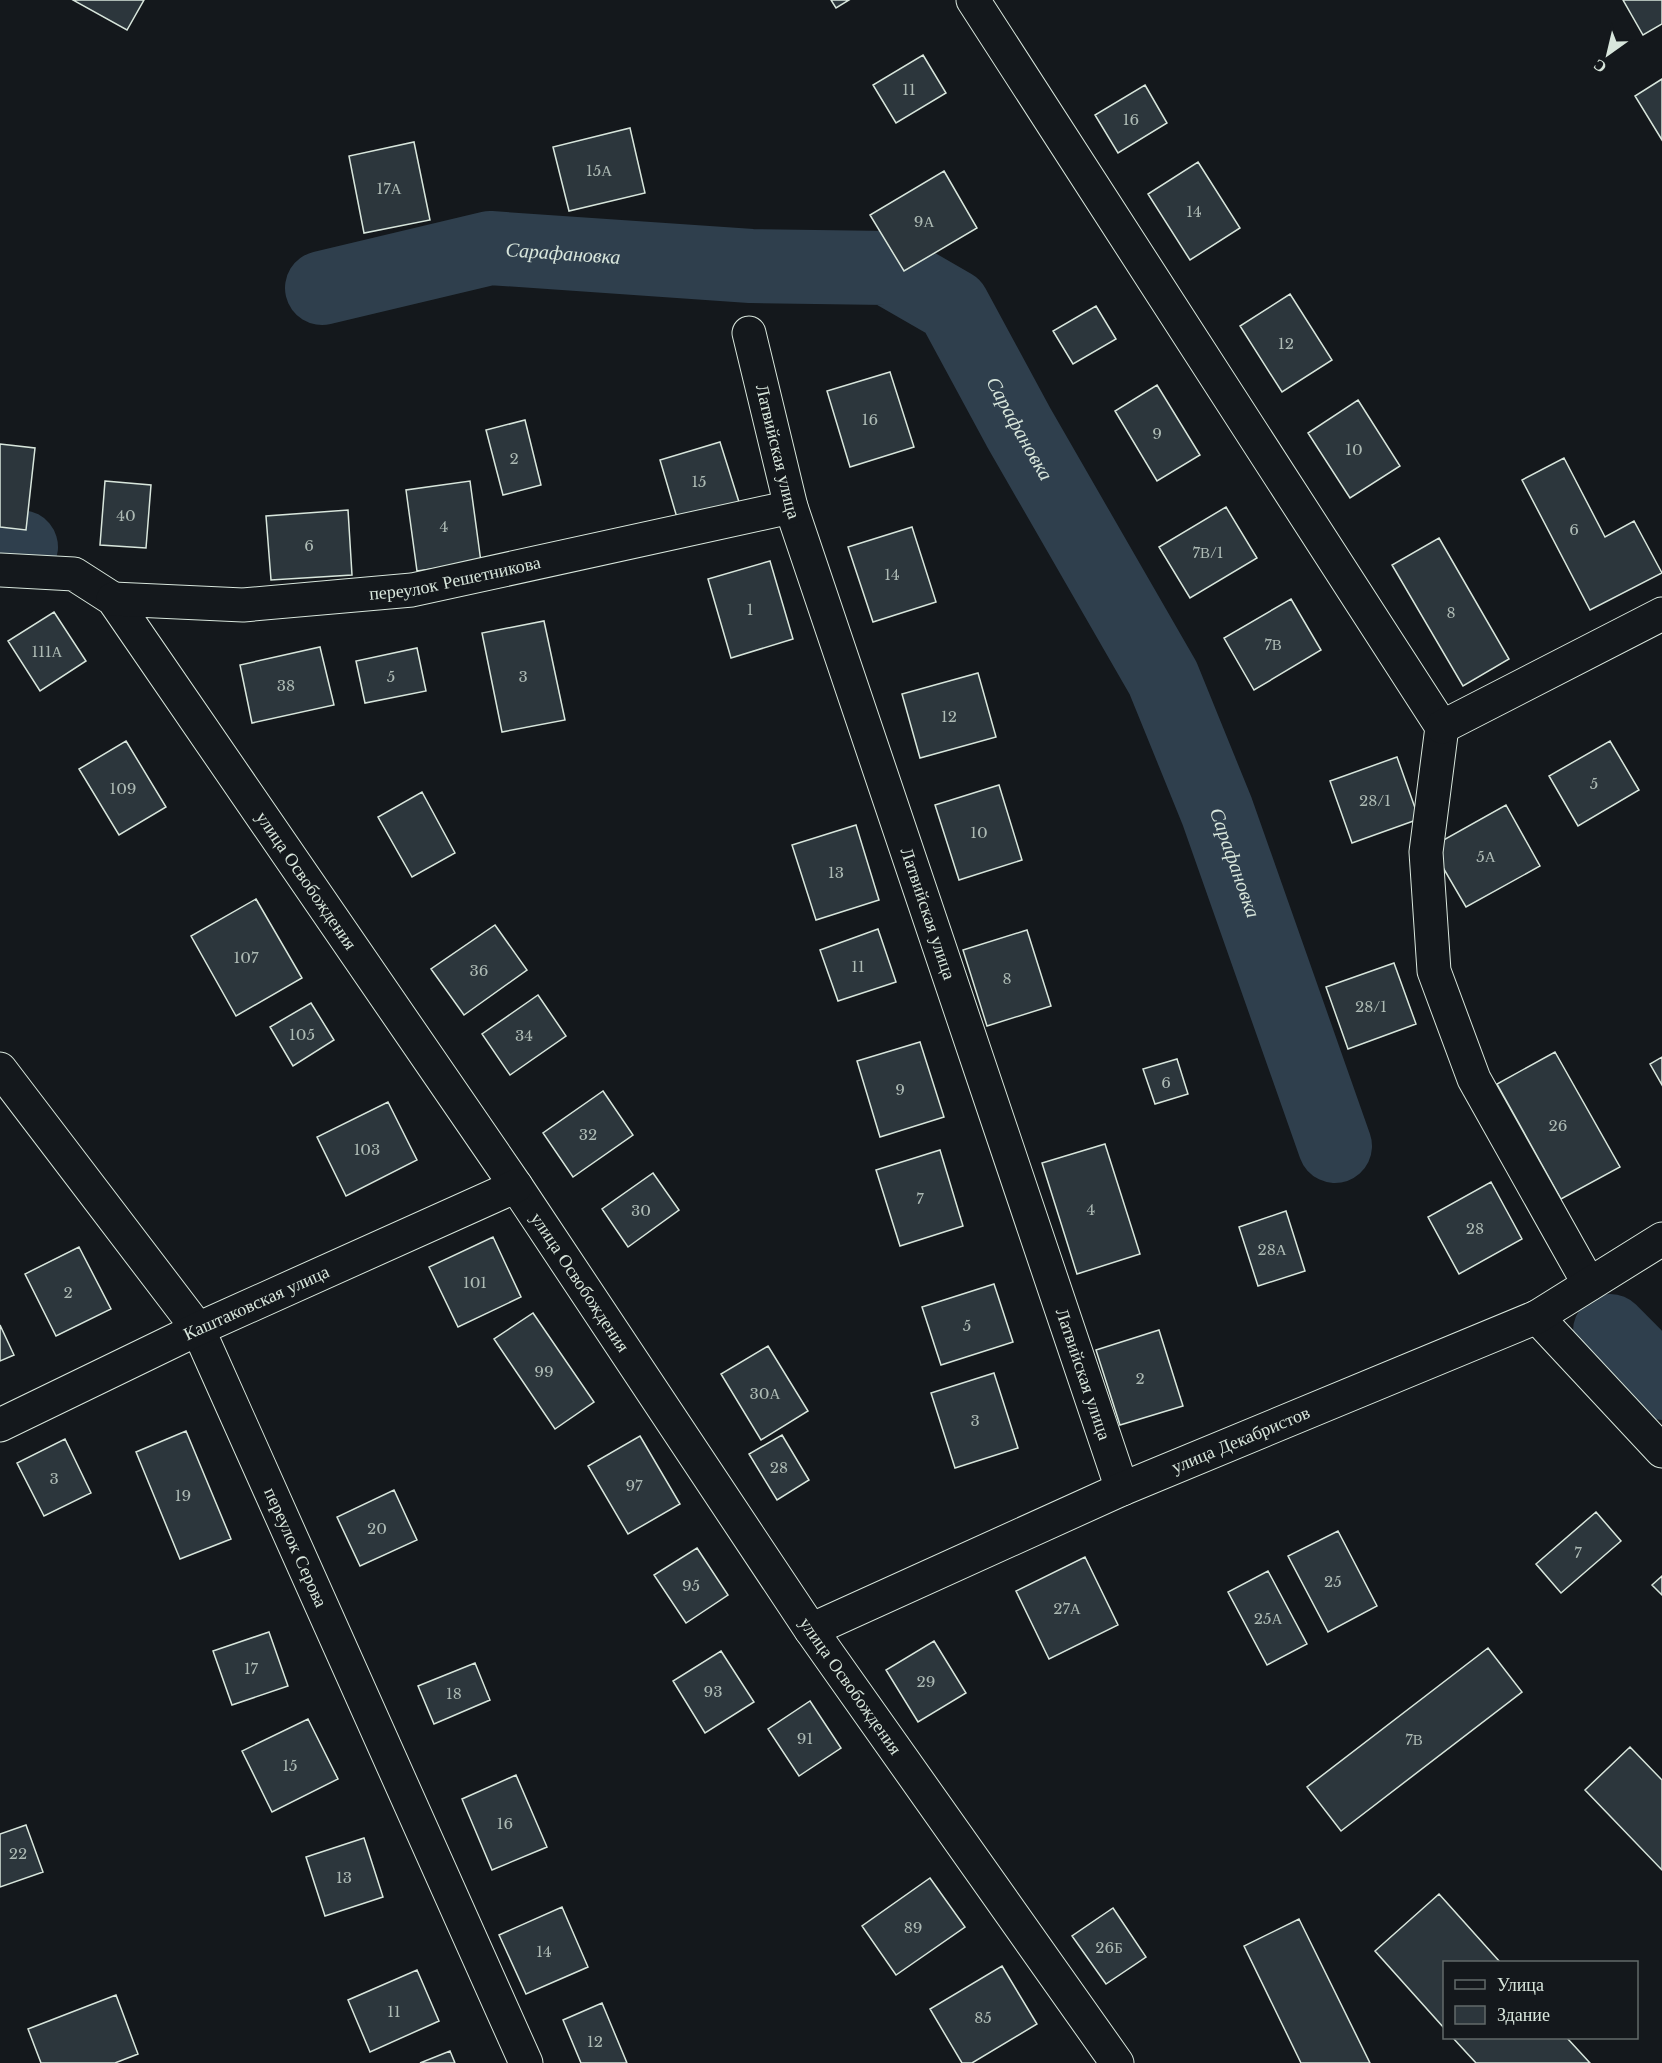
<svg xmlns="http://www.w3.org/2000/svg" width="1662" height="2063" font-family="'Libre Baskerville',serif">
	<rect width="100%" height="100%" fill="#14181c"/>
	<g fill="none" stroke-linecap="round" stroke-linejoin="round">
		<g stroke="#2f3f4d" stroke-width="74">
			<path id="s1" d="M 322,288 L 490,248 L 751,266 L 887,268 L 953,306 L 1019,428 L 1163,678 L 1217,811 L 1335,1146"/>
			<path d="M 0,545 L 21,547"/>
			<path d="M 1610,1331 L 1662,1383"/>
		</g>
	</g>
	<path fill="#2c363c" stroke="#d8e6dc" stroke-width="1.5" d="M 73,0 L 144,0 L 127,30 Z
		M 831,0 L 849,0 L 836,8 Z
		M 1623,0 L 1662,0 L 1662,24 L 1643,35 Z
		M 923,55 L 946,93 L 896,123 L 873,85 Z
		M 1662,79 L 1662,140 L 1635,96 Z
		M 1145,85 L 1167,123 L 1118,153 L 1095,115 Z
		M 630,128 L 645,193 L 569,211 L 553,147 Z
		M 414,142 L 430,220 L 364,233 L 349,156 Z
		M 1198,162 L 1240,228 L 1190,260 L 1148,194 Z
		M 944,171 L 977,228 L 904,271 L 870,215 Z
		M 1290,294 L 1332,360 L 1282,392 L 1240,326 Z
		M 1096,306 L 1116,339 L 1073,364 L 1053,331 Z
		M 890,372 L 914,447 L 850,467 L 827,391 Z
		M 1157,385 L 1200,455 L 1157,481 L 1115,411 Z
		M 1358,400 L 1400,466 L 1350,498 L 1308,433 Z
		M 525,420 L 541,485 L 503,495 L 486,430 Z
		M 720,442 L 739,502 L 678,521 L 660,460 Z
		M 0,444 L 35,448 L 26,530 L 0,527 Z
		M 1564,458 L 1605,537 L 1634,521 L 1662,573 L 1590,610 L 1522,480 Z
		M 105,481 L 151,485 L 146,548 L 100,545 Z
		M 470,481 L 481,562 L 417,571 L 406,490 Z
		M 1226,507 L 1257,558 L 1190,598 L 1159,547 Z
		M 348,510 L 352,575 L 271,580 L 266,516 Z
		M 912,527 L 936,602 L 873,622 L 848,547 Z
		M 1439,538 L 1509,659 L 1463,686 L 1392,565 Z
		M 770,561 L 793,639 L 731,658 L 708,579 Z
		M 1291,599 L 1321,650 L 1254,690 L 1224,638 Z
		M 54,612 L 86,661 L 40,691 L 8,641 Z
		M 544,621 L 565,720 L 502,732 L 482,633 Z
		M 320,647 L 334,705 L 252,723 L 240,665 Z
		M 417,648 L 426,691 L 365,703 L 356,661 Z
		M 978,673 L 996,737 L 920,758 L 902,694 Z
		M 126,741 L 166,807 L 119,835 L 79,769 Z
		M 1610,741 L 1639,790 L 1578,826 L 1549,776 Z
		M 1397,757 L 1419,819 L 1352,843 L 1330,781 Z
		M 999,785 L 1022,860 L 959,880 L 935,805 Z
		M 422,792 L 455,853 L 412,877 L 378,817 Z
		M 1506,805 L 1540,866 L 1466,907 L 1431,847 Z
		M 856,825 L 879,900 L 816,920 L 792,845 Z
		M 256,899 L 302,978 L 236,1016 L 191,936 Z
		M 495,925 L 527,970 L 464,1015 L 431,969 Z
		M 878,929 L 896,982 L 838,1001 L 820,950 Z
		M 1027,930 L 1051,1006 L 987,1026 L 963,950 Z
		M 1394,963 L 1416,1024 L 1348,1049 L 1326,987 Z
		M 538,995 L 566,1036 L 510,1075 L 482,1034 Z
		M 311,1003 L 334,1040 L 293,1066 L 270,1027 Z
		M 920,1042 L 944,1117 L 880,1137 L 857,1061 Z
		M 1555,1052 L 1620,1167 L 1561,1199 L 1497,1084 Z
		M 1662,1057 L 1662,1085 L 1650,1064 Z
		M 1177,1059 L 1188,1094 L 1155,1104 L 1143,1069 Z
		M 603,1091 L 633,1135 L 573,1177 L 543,1133 Z
		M 388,1102 L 417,1160 L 346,1196 L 317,1137 Z
		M 1105,1144 L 1140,1254 L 1077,1274 L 1042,1163 Z
		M 940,1150 L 963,1226 L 900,1246 L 876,1170 Z
		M 653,1173 L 679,1210 L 628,1247 L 602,1209 Z
		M 1491,1182 L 1522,1239 L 1459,1274 L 1428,1217 Z
		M 1286,1211 L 1305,1271 L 1258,1286 L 1239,1227 Z
		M 493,1237 L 521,1297 L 458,1327 L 429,1267 Z
		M 79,1247 L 111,1309 L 56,1336 L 25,1274 Z
		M 994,1284 L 1013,1342 L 941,1365 L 922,1307 Z
		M 533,1313 L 594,1402 L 555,1429 L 494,1339 Z
		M 0,1325 L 14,1355 L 0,1361 Z
		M 1159,1330 L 1183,1406 L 1120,1425 L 1096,1350 Z
		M 768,1346 L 808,1411 L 761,1440 L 721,1374 Z
		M 994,1373 L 1018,1448 L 955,1468 L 931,1393 Z
		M 186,1431 L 231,1539 L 180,1559 L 136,1452 Z
		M 782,1435 L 809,1480 L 777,1500 L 749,1454 Z
		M 640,1436 L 680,1504 L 628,1534 L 588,1466 Z
		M 65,1439 L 91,1493 L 44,1516 L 17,1463 Z
		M 394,1490 L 417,1540 L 360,1566 L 337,1517 Z
		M 1596,1512 L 1621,1541 L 1561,1593 L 1536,1564 Z
		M 1338,1531 L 1377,1606 L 1328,1632 L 1288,1556 Z
		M 697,1548 L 728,1595 L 686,1623 L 654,1575 Z
		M 1085,1557 L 1118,1625 L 1049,1659 L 1016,1591 Z
		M 1268,1571 L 1307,1644 L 1267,1665 L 1228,1592 Z
		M 1662,1576 L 1662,1595 L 1652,1585 Z
		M 269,1632 L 288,1686 L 232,1705 L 213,1651 Z
		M 934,1641 L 966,1693 L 918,1722 L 886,1670 Z
		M 1488,1648 L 1522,1692 L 1341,1831 L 1307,1787 Z
		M 721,1651 L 754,1702 L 705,1733 L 673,1681 Z
		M 475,1663 L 490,1700 L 434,1724 L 418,1686 Z
		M 810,1701 L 841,1748 L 799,1776 L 768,1729 Z
		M 308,1719 L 338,1779 L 272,1812 L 242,1751 Z
		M 1630,1747 L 1662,1780 L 1662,1870 L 1585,1790 Z
		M 516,1775 L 547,1847 L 492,1870 L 462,1799 Z
		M 26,1825 L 43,1872 L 0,1887 L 0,1834 Z
		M 364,1838 L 383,1897 L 325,1916 L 306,1857 Z
		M 930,1878 L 965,1927 L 896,1975 L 862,1926 Z
		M 1439,1894 L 1500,1962 L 1444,1962 L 1444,2028 L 1375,1951 Z
		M 562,1907 L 588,1967 L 526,1994 L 499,1935 Z
		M 1113,1908 L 1146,1957 L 1106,1984 L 1072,1936 Z
		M 1299,1919 L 1370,2063 L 1301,2063 L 1244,1946 Z
		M 1002,1966 L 1037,2024 L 972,2063 L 962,2063 L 930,2009 Z
		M 417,1970 L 439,2021 L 370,2052 L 348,2000 Z
		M 116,1995 L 138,2054 L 115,2063 L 41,2063 L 28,2029 Z
		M 602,2003 L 627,2063 L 581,2063 L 563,2020 Z
		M 1453,2038 L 1567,2038 L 1590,2063 L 1476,2063 Z
		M 450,2051 L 455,2063 L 420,2063 Z"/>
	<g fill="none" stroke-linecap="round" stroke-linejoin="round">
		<defs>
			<g id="street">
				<path d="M 973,0 L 1442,727 L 1426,852 L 1434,971 L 1474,1079 L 1589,1284"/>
				<path id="s2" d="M 749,333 L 791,507 L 1122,1489"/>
				<path id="s3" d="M 0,570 L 74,574 L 113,599 L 516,1186 L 811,1630 L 1117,2063"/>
				<path id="s4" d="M 113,599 L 243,605 L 412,590 L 791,507"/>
				<path d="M 1442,727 L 1662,614"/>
				<path id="s5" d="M 0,1069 L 198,1329 L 526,2063"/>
				<path d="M 1537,1317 L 1662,1451"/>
				<path id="s6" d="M 0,1425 L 198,1329 L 516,1186"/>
				<path id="s7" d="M 811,1630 L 1122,1489 L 1537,1317 L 1662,1239"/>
			</g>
		</defs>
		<use href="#street" stroke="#d8e6dc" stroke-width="35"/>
		<use href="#street" stroke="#14181c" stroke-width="33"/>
	</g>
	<g text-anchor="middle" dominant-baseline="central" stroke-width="4.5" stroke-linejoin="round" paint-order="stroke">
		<g font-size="15" fill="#adbab4">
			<text x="909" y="89">11</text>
			<text x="1131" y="119">16</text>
			<text x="599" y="170">15А</text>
			<text x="389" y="188">17А</text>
			<text x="1194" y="211">14</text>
			<text x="924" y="221">9А</text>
			<text x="1286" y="343">12</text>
			<text x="870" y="419">16</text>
			<text x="1157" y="433">9</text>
			<text x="1354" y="449">10</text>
			<text x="514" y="458">2</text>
			<text x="699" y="481">15</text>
			<text x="126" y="515">40</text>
			<text x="444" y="526">4</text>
			<text x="1574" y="529">6</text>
			<text x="309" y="545">6</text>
			<text x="1208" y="552">7В/1</text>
			<text x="892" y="574">14</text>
			<text x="750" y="609">1</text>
			<text x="1451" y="612">8</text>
			<text x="1273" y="644">7В</text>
			<text x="47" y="651">111А</text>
			<text x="391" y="676">5</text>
			<text x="523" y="676">3</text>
			<text x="286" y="685">38</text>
			<text x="949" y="716">12</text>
			<text x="1594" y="783">5</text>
			<text x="123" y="788">109</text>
			<text x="1375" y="800">28/1</text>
			<text x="979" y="832">10</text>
			<text x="1486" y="856">5А</text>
			<text x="836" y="872">13</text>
			<text x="246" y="957">107</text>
			<text x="858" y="966">11</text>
			<text x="479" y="970">36</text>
			<text x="1007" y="978">8</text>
			<text x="1371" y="1006">28/1</text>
			<text x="302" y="1034">105</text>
			<text x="524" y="1035">34</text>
			<text x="1166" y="1082">6</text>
			<text x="900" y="1089">9</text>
			<text x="1558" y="1125">26</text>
			<text x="588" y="1134">32</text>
			<text x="367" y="1149">103</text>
			<text x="920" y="1198">7</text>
			<text x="1091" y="1209">4</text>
			<text x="641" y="1210">30</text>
			<text x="1475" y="1228">28</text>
			<text x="1272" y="1249">28А</text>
			<text x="475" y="1282">101</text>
			<text x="68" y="1292">2</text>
			<text x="967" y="1325">5</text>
			<text x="544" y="1371">99</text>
			<text x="1140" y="1378">2</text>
			<text x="765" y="1393">30А</text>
			<text x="975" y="1420">3</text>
			<text x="779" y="1467">28</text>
			<text x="54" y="1478">3</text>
			<text x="634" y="1485">97</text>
			<text x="183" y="1495">19</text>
			<text x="377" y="1528">20</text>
			<text x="1578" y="1552">7</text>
			<text x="1333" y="1581">25</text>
			<text x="691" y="1585">95</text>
			<text x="1067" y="1608">27А</text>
			<text x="1268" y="1618">25А</text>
			<text x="251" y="1668">17</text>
			<text x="926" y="1681">29</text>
			<text x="713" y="1691">93</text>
			<text x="454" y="1693">18</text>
			<text x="805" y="1738">91</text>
			<text x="1414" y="1739">7В</text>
			<text x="290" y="1765">15</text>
			<text x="505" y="1823">16</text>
			<text x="18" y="1853">22</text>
			<text x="344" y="1877">13</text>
			<text x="913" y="1927">89</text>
			<text x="1109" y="1947">26Б</text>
			<text x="544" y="1951">14</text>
			<text x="394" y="2011">11</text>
			<text x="983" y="2017">85</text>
			<text x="595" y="2041">12</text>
		</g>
		<g font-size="18" fill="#d8e6dc" stroke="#14181c">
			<text stroke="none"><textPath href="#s2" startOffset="122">Латвийская улица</textPath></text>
			<text stroke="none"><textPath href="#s4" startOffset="344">переулок Решетникова</textPath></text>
			<text stroke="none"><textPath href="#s3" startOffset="462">улица Освобождения</textPath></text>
			<text stroke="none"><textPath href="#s2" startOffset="608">Латвийская улица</textPath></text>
			<text stroke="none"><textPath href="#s3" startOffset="948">улица Освобождения</textPath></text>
			<text stroke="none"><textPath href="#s6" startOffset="284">Каштаковская улица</textPath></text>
			<text stroke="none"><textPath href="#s2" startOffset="1094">Латвийская улица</textPath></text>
			<text stroke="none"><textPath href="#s7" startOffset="470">улица Декабристов</textPath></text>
			<text stroke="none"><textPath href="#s5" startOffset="566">переулок Серова</textPath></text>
			<text stroke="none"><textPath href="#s3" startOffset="1434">улица Освобождения</textPath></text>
		</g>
		<g font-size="20" font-style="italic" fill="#d8e6dc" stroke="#14181c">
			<text stroke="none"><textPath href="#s1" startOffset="246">Сарафановка</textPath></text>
			<text stroke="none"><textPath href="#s1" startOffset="786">Сарафановка</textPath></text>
			<text stroke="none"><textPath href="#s1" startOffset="1272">Сарафановка</textPath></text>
		</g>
	</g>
	<rect x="1443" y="1961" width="195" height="78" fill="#14181c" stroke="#626a69" stroke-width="1.5"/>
	<rect x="1455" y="1980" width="30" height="9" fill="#14181c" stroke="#626a69" stroke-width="1.5"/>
	<text x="1497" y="1991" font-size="18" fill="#d8e6dc">Улица</text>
	<rect x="1455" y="2006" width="30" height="18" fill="#2c363c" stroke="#626a69" stroke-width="1.5"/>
	<text x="1497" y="2021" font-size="18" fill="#d8e6dc">Здание</text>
	<g transform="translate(1608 54) rotate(214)" stroke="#14181c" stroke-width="4.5" paint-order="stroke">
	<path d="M0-4.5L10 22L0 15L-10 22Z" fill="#d8e6dc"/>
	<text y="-9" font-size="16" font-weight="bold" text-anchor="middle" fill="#d8e6dc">С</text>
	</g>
</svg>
